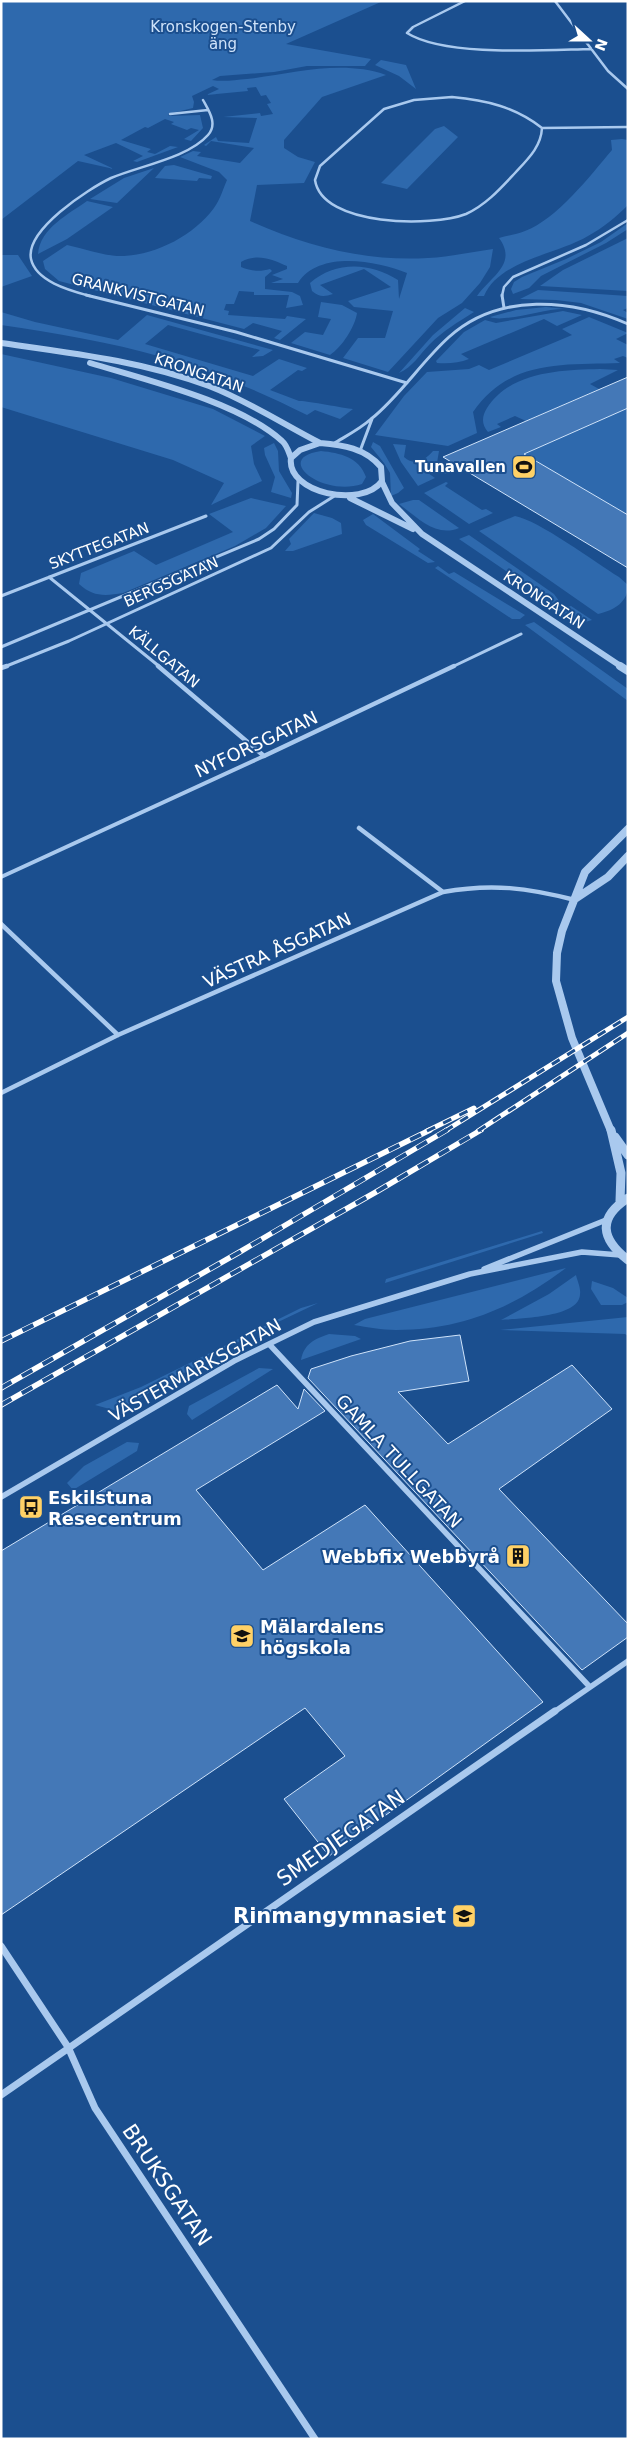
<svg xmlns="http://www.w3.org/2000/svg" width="629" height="2440" font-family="'DejaVu Sans',sans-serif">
	<rect width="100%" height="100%" fill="#1b4f8f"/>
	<path fill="#2e69ad" d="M 1,1 L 383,1 L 286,44 L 371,59 L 365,66 L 307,66 L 274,72 L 220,76 L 212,80 C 223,82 235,80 247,79 C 292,74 341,59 386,75 L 322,97 L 284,140 L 284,148 L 298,157 L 315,162 L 304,183 L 257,185 L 250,221 C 305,246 367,262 428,258 C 450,257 471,252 493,249 L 490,267 L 480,283 L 462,303 L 438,318 L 388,372 L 343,358 L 358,338 L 385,338 L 393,311 L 354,307 L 348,301 L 391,287 L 364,269 L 320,285 L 333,294 C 324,297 319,297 312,291 L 310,283 C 335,261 370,262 398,280 L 399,299 L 407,273 C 377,261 319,250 298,283 L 271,283 L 283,279 L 272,275 L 287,269 L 287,266 C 271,259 257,253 241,262 L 241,267 C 251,271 260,272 270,269 L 272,271 L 265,277 L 265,289 L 292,292 L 300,296 L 303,305 L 286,308 L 289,295 L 254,295 L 254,292 L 239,291 L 234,304 L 226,304 L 224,310 L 229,311 L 228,315 L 285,319 L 287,316 L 306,319 L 280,340 L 274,338 L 282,331 L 253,323 L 244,329 L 59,281 L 45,269 L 43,261 L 67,245 C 85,249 107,257 124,256 C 158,254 194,235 214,208 C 220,200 223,189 227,180 L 219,172 L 180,157 L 193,151 L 201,152 L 197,156 L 240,163 L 254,148 L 211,141 L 206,146 L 204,145 L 216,137 L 218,141 L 249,143 L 257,118 L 223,117 L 260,113 L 261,116 L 273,114 L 267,104 L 271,103 L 266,95 L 261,96 L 256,87 L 247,88 L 248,91 L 206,95 L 219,89 L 213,86 L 192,96 L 194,102 L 193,108 L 168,114 L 169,116 L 200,115 L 203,128 L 191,141 L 184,139 L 199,130 L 191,128 L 187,130 L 171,124 L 174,122 L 165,119 L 148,128 L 145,127 L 121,140 L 151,149 L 147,152 L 155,154 L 170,146 L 178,147 L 137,162 L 133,161 L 143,156 L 116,143 L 84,155 L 114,169 L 78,161 L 1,220 Z
		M 381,60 L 406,65 L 416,89 L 399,76 L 375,65 Z
		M 444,126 L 458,137 L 407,189 L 381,183 L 435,129 Z
		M 622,139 L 628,140 L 628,205 C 616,217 603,228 588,236 C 556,255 499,260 484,296 L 477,296 C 491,276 518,264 499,238 C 507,236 517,234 525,231 C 557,219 590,176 612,150 L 611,140 Z
		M 174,165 L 212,176 L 211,179 L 199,178 L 197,181 L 155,178 L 165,166 Z
		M 154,168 L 117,203 L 90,199 L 124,178 Z
		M 87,201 L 113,207 L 67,239 L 38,254 C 40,228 69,214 87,201 Z
		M 628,223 L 628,229 L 606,243 L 541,276 L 529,288 L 513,294 L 511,289 L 514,282 L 522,277 L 566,259 L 601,242 Z
		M 628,238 L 628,291 L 540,286 L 563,270 Z
		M 1,255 L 18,255 L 32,276 L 1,287 Z
		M 538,290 L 628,296 L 628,308 L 623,310 L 628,313 L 628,319 L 581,303 L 556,300 L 520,299 Z
		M 321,302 L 342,305 L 357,313 C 355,327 342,347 330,355 L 291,343 L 305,332 L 323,335 L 331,319 L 318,317 Z
		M 546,307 L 565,309 C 545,308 505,323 490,317 L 516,310 Z
		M 465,308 L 474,312 C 458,322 443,331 430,344 C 419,355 413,367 399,373 L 433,335 Z
		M 563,311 L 582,315 L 557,326 L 544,319 L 461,354 L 469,359 C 459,363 448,364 437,363 L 436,361 L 464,332 L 485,320 L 496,323 Z
		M 1,312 L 35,322 L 118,340 L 147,315 L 273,350 L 263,356 L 252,357 L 260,350 L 168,325 L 145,344 L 253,376 L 279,359 L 307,368 L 302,371 L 298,370 L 270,390 L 299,401 C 304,400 343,408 353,409 L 340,419 L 315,410 L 307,415 C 261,392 212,371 162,357 C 110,342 55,333 1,325 Z
		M 589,317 L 628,333 L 616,339 L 628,345 L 628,358 L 623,356 L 614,359 L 620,363 C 563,365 510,359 473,412 L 477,433 L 448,446 L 375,435 L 404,396 L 427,372 L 469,369 L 479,365 L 489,370 L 572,335 L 562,329 Z
		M 1,354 L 111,378 L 213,409 L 265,436 L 251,446 L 254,464 L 262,481 L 211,505 L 224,483 L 173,460 L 1,407 Z
		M 600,369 L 618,370 L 590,384 L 599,389 L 526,421 L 515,416 L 497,424 L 501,427 L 488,432 C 481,424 482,416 487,408 C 511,371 562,370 600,369 Z
		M 628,408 L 628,515 L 524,454 Z
		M 373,442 L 380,446 L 404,488 L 398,493 L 391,496 L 390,473 L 384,463 L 371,447 Z
		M 274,443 L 278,451 L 279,471 L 292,493 L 291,498 L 271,492 L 275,477 L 265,455 L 264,448 Z
		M 393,444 L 406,445 L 404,457 C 415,467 425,460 433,451 L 439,451 L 437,463 L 447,473 L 445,474 L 431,465 L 421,468 L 435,478 L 418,486 L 401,462 Z
		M 321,451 C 340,453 359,457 366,477 L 362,484 C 322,497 272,458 321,451 Z
		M 446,482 L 448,483 L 445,486 L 482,510 L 486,509 L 493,513 L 469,524 L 424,493 Z
		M 251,498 L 286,506 L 266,528 L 235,546 L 123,593 C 105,596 93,597 79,584 L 81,573 L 134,551 L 156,565 L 233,532 L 209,514 Z
		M 413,500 L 419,500 L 459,528 C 436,538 417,517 399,504 Z
		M 314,513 L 332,518 L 341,523 L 342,534 L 293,551 L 285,551 L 291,544 L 289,539 Z
		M 373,514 L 420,549 L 418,551 L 435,562 L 428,563 L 366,525 L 363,520 Z
		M 515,516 C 538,520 595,562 619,577 L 628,585 C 628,602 615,610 598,614 L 479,531 Z
		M 469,535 L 554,594 L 559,601 L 547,606 L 544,603 L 544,597 L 459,539 Z
		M 438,566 L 449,574 L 454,572 L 525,615 L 520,619 L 512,619 L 435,568 Z
		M 571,606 L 592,620 C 576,626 567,620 554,611 Z
		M 534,622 L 628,689 L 628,701 L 525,625 Z
		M 542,1231 L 543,1233 L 385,1283 L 386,1279 Z
		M 566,1268 C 514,1307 463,1330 396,1330 C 382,1330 367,1327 354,1325 L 365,1319 Z
		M 576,1275 C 577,1280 581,1288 580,1294 C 580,1318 519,1318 501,1320 L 549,1294 Z
		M 592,1281 L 613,1288 L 628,1298 L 628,1302 L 622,1305 L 601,1305 L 591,1289 Z
		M 318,1303 L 249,1336 L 117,1411 L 95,1405 L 141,1387 L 301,1308 Z
		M 628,1317 L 628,1336 L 625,1334 L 500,1330 Z
		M 329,1334 L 355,1336 L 361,1339 L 301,1360 C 304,1344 314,1339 329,1334 Z
		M 259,1368 L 273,1369 L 192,1420 L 187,1414 L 189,1406 Z
		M 127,1442 L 139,1443 L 137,1451 L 73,1490 L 67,1483 L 84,1466 Z"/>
	<path fill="#4478b7" stroke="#cfe3fa" d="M 628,377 L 628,408 L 524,454 L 628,515 L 628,568 L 443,457 Z
		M 460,1335 L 469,1381 L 398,1392 L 448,1444 L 572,1365 L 612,1409 L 499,1489 L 628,1624 L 628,1637 L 582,1670 L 308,1378 L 311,1369 L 351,1356 L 410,1341 Z
		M 277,1385 L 298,1409 L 304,1389 L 325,1411 L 196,1490 L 263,1570 L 365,1505 L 543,1702 L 329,1856 L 284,1799 L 345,1756 L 305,1708 L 1,1915 L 1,1551 Z"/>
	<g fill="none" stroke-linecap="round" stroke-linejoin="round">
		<path stroke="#a9c9ee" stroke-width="4" d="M 1,877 L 264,756"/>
		<path stroke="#a9c9ee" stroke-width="2.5" d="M 465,1 L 413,27 L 407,33 C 445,57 545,50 591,49
			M 555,1 L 608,71 L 628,89
			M 452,97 C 486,100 515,107 542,128 C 541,147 528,159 515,173 C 501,188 486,205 466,214 C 433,227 322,227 315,180 L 320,166 L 384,109 L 414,100 Z
			M 170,114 L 208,110
			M 542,128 L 628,127
			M 90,296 C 72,291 36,282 31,259 C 25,230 88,189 111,178 C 139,166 188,158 208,135 C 218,124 209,111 203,100
			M 502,296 L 504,287 L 513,277 L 586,245 L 628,220"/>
		<path stroke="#a9c9ee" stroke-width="3" d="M 86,295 L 236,332 L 407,383
			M 502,295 L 504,308
			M 333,444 C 346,436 360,429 371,419 C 399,397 422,361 449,337 C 499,292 572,299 628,324
			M 360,451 L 372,419
			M 49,577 L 160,667
			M 1,596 L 206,516
			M 1,647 L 259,539 L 274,529 L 297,505 L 298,481
			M 4,667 L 69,641 L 271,548 L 309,512 L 336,495
			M 452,667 L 521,634"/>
		<path stroke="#a9c9ee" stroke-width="4.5" d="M 158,666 L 264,756 L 454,666
			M 1,668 L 7,666
			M 359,828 L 443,892
			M 1,924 L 118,1035
			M 1,1093 L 118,1035 L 443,892 C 492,883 528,888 575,900"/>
		<path stroke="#a9c9ee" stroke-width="5.5" d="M 484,1269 L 606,1220
			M 269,1344 L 589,1686
			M 1,1497 L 234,1361 L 314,1322 L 470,1274 L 582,1252 L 620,1255
			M 554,1712 L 628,1661"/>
		<path stroke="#a9c9ee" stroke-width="7" d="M 1,1946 L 68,2047 L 95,2108 L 315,2439
			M 1,2095 L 555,1711"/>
		<path stroke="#a9c9ee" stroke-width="6" d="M 1,343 C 71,353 142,361 209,386 C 248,401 283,424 320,443
			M 90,363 C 146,380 239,402 282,441 C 287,445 289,453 291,458
			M 320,443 C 343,445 365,448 381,467 L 382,481 C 362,509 286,493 291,458 L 300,450 Z
			M 382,482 L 392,503 L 422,534 L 622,667
			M 350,498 L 413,529"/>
		<path stroke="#a9c9ee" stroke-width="8" d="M 620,666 L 628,671
			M 575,899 L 608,877 L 628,856
			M 611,1131 L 572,1038 L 556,981 L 557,953 L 562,931 L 585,872 L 628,829"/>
		<path stroke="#a9c9ee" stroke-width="9" d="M 611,1130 L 621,1173 L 620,1201
			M 615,1137 L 628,1155
			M 628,1198 C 597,1218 601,1239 628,1260"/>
		<defs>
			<path id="rail-far1" d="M 427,1131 L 474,1108
				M 445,1131 L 628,1017
				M 478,1131 L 628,1033"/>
			<path id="rail" d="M 1,1341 L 430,1130
				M 1,1388 L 238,1253 L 447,1130
				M 1,1405 L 376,1192 L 481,1130"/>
		</defs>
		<use href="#rail-far1" stroke="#fff" stroke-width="5"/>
		<use href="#rail" stroke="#fff" stroke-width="5.5"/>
		<use href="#rail-far1" stroke="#1b4f8f" stroke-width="3" stroke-dasharray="9" stroke-linecap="butt"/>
		<use href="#rail" stroke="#1b4f8f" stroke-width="4" stroke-dasharray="12" stroke-linecap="butt"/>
	</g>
	<defs>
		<symbol id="stadium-square" viewBox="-11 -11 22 22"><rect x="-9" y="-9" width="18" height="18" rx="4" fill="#ffd166" stroke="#1b4f8f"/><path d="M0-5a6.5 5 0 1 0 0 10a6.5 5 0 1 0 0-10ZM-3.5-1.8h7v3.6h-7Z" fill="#111"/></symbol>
		<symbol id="bus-square" viewBox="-11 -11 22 22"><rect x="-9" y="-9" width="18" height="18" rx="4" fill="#ffd166" stroke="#1b4f8f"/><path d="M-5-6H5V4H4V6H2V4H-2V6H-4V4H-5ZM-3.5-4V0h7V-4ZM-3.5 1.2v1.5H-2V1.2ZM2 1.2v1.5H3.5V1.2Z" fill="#111"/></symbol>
		<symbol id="building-square" viewBox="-11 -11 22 22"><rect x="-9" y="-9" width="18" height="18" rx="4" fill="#ffd166" stroke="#1b4f8f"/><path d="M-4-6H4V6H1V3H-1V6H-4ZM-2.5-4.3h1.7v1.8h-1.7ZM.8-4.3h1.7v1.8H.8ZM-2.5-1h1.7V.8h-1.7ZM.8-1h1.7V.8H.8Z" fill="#111"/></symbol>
		<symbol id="university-square" viewBox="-11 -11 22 22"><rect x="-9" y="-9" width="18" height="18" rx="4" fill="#ffd166" stroke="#1b4f8f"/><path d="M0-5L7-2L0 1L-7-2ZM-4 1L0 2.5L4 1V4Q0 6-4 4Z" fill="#111"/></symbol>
		<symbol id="school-square" viewBox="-11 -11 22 22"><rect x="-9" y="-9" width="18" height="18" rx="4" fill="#ffd166" stroke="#1b4f8f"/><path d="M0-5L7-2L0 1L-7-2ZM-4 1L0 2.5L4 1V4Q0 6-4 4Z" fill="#111"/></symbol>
	</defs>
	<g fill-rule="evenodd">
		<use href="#stadium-square" x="510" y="453" width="28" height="28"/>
		<use href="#bus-square" x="17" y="1493" width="28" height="28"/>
		<use href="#building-square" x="504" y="1542" width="28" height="28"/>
		<use href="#university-square" x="228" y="1622" width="28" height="28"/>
		<use href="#school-square" x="450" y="1902" width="28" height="28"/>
	</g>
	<g text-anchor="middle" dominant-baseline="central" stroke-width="4" stroke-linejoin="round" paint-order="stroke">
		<g font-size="15" fill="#cfe3fa" stroke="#1b4f8f">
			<text x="223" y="27">Kronskogen-Stenby<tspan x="223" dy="17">äng</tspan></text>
		</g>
		<g font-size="15" fill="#fff" stroke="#1b4f8f">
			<text transform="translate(138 295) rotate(14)">GRANKVISTGATAN</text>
			<text transform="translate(199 373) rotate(19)">KRONGATAN</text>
			<text transform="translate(99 546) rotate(-21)">SKYTTEGATAN</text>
			<text transform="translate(171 582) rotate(-24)">BERGSGATAN</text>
			<text transform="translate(544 600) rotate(33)">KRONGATAN</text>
			<text transform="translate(164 657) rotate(40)">KÄLLGATAN</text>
		</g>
		<g font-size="15" font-weight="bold" fill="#fff" stroke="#1b4f8f" text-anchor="end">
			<text x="506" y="467">Tunavallen</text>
		</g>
		<g font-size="18" fill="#fff" stroke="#1b4f8f">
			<text transform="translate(256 744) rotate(-25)">NYFORSGATAN</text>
			<text transform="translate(277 950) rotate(-24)">VÄSTRA ÅSGATAN</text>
			<text transform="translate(195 1370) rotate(-29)">VÄSTERMARKSGATAN</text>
			<text transform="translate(399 1461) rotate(47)">GAMLA TULLGATAN</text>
		</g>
		<g font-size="18" font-weight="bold" fill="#fff" stroke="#1b4f8f" text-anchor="start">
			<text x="48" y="1497">Eskilstuna<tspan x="48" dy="21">Resecentrum</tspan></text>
			<text x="500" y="1556" text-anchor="end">Webbfix Webbyrå</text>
			<text x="260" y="1626">Mälardalens<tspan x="260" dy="21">högskola</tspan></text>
		</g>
		<g font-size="21" fill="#fff" stroke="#1b4f8f">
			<text transform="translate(341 1838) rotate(-35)">SMEDJEGATAN</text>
			<text transform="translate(167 2185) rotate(56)">BRUKSGATAN</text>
		</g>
		<g font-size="21" font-weight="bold" fill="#fff" stroke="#1b4f8f" text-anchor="end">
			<text x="446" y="1916">Rinmangymnasiet</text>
		</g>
	</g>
	<rect width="629" height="2440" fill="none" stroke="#ffffff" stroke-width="5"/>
	<g transform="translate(589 40) rotate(111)" stroke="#1b4f8f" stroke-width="4" paint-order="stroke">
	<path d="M0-4L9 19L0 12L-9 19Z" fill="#ffffff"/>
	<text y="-8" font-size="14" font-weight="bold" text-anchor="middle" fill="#ffffff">N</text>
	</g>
</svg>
